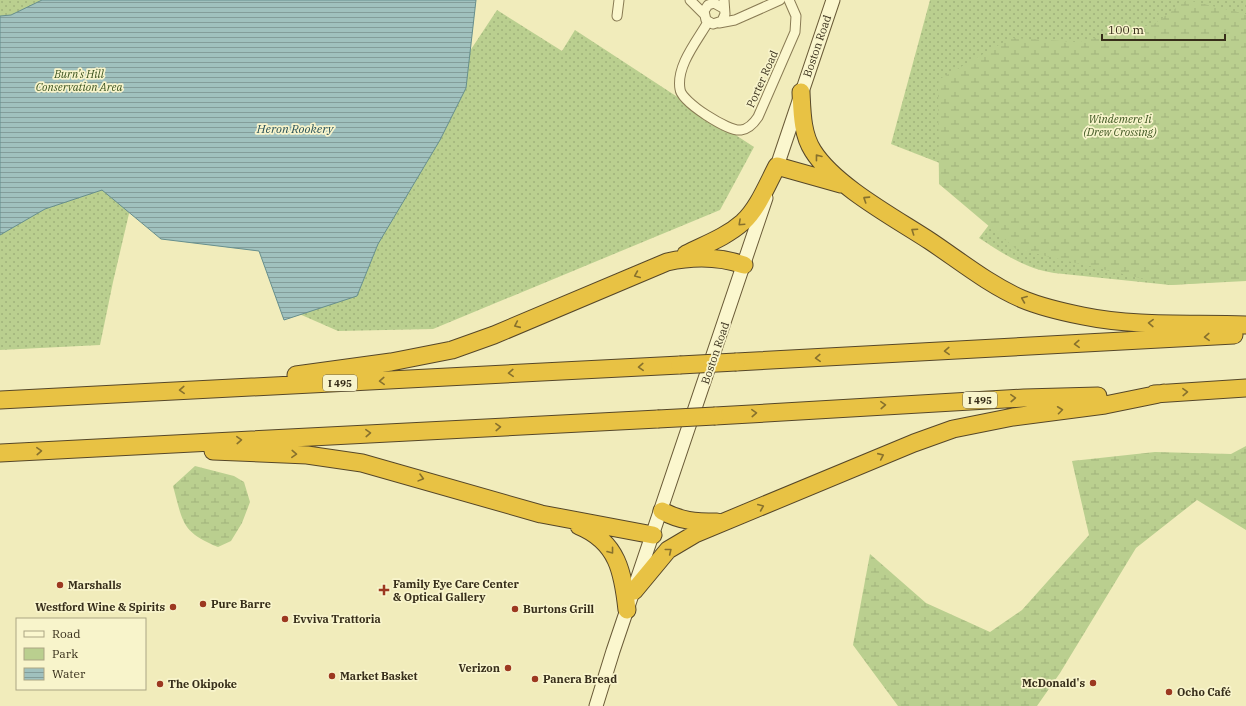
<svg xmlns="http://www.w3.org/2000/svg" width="1246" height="706" font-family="'IBM Plex Serif',serif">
	<defs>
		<pattern id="green-dots" width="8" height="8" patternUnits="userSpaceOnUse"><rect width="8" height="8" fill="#bacf8f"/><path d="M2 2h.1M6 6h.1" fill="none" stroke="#a0b27b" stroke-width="1.8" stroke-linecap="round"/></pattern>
		<pattern id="wetland-marsh" width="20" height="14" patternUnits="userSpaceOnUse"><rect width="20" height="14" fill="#bacf8f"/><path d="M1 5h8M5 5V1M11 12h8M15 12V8" fill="none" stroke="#a0b27b"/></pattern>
		<pattern id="water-rules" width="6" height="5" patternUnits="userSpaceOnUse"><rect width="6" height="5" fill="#a0c1be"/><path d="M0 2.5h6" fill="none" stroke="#839d9a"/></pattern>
	</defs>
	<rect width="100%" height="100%" fill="#f1ecbb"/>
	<path fill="url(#green-dots)" d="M 0,0 L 179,0 L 113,282 L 100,345 L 0,350 Z
		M 930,0 L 1246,0 L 1246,280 L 1170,285 L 1054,273 C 1026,269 1002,253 979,238 L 1014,192 L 891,144 Z
		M 497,10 L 562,51 L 575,30 L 754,147 L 720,210 L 433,329 L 338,331 L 297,313 Z"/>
	<path fill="url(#wetland-marsh)" d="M 1187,0 L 1246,14 L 1246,281 L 1170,285 L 1016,249 L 939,184 L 938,80 L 1011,38 L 1078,42 L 1154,24 Z
		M 1246,446 L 1246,530 L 1197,500 L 1136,548 L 1060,673 L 1037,706 L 898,706 L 853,645 L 870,554 L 926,603 L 990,632 L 1022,610 L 1089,535 L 1072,461 L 1155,452 L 1231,454 Z
		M 195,466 L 234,476 L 244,482 L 250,502 L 242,523 L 231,541 L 218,547 C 181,532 183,522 173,486 Z"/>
	<path fill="url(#water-rules)" stroke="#678f8d" d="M 42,0 L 476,0 L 466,88 L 440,140 L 378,244 L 357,296 L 284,320 L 259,251 L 161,239 L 102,190 L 45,209 L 0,235 L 0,16 L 11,15 Z"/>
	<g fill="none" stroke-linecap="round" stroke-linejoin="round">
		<defs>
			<path id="street" d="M 690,0 L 704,14
				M 723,8 L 714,3 L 708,5 L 704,11 L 706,20 L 713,24 L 722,21 L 725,14 L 724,0
				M 617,16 L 619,0
				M 708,22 C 697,41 676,66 680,89 C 681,102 729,132 741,130 C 749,129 754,123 758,117 L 795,32 L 796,16 L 789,0
				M 719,23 L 735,20 L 780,0"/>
			<path id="secondary" d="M 774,175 L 833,0
				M 596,706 L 613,651 L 766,198"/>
			<path id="highway" d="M 801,92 C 802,112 802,134 813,151 C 835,186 895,218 930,241 C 960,261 988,284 1022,299 C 1041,307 1063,312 1083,316 C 1136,327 1192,323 1246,325
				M 686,254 C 706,244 726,237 743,222 C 758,208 767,185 777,166 L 841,184
				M 736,362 L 1234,335
				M 296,375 L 391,362 L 452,350 L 494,335 L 667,262 C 694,256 718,256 744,265
				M 1154,394 L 1246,388
				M 0,400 L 680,365
				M 715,416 L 1024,398 L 1098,396
				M 213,451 L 307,455 L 362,463 L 541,514 L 653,535
				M 0,453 L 658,419
				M 662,511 C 681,521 695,522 717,522
				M 579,526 C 618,542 623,573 627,610
				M 634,591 L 668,550 L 695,534 L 914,443 L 953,429 L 1013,417 L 1105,405 L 1164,393"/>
		</defs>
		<use href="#street" stroke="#897b54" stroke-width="11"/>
		<use href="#secondary" stroke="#6a5b37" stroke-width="15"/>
		<use href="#highway" stroke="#564729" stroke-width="19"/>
		<use href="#street" stroke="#fbf7ce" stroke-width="9"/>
		<use href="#secondary" stroke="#fbf7ce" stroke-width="13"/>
		<use href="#highway" stroke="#e8c244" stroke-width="17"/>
		<defs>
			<path id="highway-bridge" d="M 680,365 L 736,362
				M 658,419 L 715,416"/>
		</defs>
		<use href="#highway-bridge" stroke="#564729" stroke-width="19" stroke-linecap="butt"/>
		<use href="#highway-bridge" stroke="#e8c244" stroke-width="17"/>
	</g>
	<defs><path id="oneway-chevron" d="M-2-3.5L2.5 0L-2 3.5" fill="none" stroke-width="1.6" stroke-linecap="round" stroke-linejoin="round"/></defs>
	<g stroke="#87712d">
		<use href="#oneway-chevron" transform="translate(818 157) rotate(-128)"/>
		<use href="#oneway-chevron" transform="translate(866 199) rotate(-147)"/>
		<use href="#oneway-chevron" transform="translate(741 223) rotate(137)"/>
		<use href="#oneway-chevron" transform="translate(914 231) rotate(-146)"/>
		<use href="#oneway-chevron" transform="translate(637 275) rotate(157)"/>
		<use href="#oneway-chevron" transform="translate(1024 299) rotate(-158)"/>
		<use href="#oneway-chevron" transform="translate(1151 323) rotate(-178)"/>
		<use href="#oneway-chevron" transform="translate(517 325) rotate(156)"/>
		<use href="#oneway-chevron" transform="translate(1207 337) rotate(177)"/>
		<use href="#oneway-chevron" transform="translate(1077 344) rotate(177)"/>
		<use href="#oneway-chevron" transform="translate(947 351) rotate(177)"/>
		<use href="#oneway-chevron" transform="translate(818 358) rotate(177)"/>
		<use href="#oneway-chevron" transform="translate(641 367) rotate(177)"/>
		<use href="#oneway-chevron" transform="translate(511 373) rotate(177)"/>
		<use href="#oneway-chevron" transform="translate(382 381) rotate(177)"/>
		<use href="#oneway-chevron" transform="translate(182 390) rotate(177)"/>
		<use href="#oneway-chevron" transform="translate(1185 392) rotate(-2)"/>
		<use href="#oneway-chevron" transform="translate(1013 398) rotate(-3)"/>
		<use href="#oneway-chevron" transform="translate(883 405) rotate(-3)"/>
		<use href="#oneway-chevron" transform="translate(1060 410) rotate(-7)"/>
		<use href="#oneway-chevron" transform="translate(754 413) rotate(-3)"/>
		<use href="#oneway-chevron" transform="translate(498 427) rotate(-3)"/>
		<use href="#oneway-chevron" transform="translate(368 433) rotate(-3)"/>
		<use href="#oneway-chevron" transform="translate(239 440) rotate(-3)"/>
		<use href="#oneway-chevron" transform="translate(39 451) rotate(-3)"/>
		<use href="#oneway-chevron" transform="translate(294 454) rotate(3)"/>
		<use href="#oneway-chevron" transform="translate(881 456) rotate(-24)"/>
		<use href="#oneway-chevron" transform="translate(421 478) rotate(15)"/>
		<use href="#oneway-chevron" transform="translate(761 507) rotate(-23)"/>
		<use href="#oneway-chevron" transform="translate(611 551) rotate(52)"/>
		<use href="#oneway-chevron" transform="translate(669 551) rotate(-39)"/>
	</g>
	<g fill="#9c3820" stroke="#f8f4cb" stroke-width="1.5">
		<circle cx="60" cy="585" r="4"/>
		<path d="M382 584h4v4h4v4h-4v4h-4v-4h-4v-4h4z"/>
		<circle cx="203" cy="604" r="4"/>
		<circle cx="173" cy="607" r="4"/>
		<circle cx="515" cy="609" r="4"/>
		<circle cx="285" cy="619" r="4"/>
		<circle cx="508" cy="668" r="4"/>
		<circle cx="332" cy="676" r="4"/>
		<circle cx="535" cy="679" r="4"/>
		<circle cx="1093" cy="683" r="4"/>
		<circle cx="160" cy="684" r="4"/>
		<circle cx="1169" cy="692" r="4"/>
	</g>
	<g text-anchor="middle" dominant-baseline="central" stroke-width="3.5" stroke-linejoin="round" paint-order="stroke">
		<g fill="#f8f4cb" stroke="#71694f" stroke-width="1">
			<rect x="323" y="375" width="34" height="16" rx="3"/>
			<rect x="963" y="392" width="34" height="16" rx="3"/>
		</g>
		<g font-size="10" font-weight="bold" fill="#372e1a">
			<text x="340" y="383">I 495</text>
			<text x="980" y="400">I 495</text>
		</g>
		<g font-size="11" fill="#372e1a" stroke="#f8f4cb">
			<text transform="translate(817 46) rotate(-71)">Boston Road</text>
			<text transform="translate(762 79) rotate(-66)">Porter Road</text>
			<text transform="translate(715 353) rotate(-71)">Boston Road</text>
		</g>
		<g font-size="11" font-style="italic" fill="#3c541f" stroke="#f8f4cb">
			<text x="79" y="74">Burn’s Hill<tspan x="79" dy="13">Conservation Area</tspan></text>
			<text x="1120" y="119">Windemere Ii<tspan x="1120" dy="13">(Drew Crossing)</tspan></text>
		</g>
		<g font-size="11" font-weight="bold" fill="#372e1a" stroke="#f8f4cb" text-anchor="start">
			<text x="393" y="584">Family Eye Care Center<tspan x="393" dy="13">&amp; Optical Gallery</tspan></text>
			<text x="68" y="585">Marshalls</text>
			<text x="211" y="604">Pure Barre</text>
			<text x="165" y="607" text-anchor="end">Westford Wine &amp; Spirits</text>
			<text x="523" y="609">Burtons Grill</text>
			<text x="293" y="619">Evviva Trattoria</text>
			<text x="500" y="668" text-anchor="end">Verizon</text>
			<text x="340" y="676">Market Basket</text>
			<text x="543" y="679">Panera Bread</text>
			<text x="1085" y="683" text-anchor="end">McDonald's</text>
			<text x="168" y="684">The Okipoke</text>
			<text x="1177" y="692">Ocho Café</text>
		</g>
		<g font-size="12" font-style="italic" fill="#285158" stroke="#f8f4cb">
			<text x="295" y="128">Heron Rookery</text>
		</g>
	</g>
	<rect x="16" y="618" width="130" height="72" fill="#f8f4cb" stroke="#aba584"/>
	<rect x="24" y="631" width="20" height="6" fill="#fbf7ce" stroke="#aba584"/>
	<text x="52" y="638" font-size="12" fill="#372e1a">Road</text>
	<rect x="24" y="648" width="20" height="12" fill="#bacf8f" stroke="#aba584"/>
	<text x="52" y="658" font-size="12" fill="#372e1a">Park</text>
	<rect x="24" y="668" width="20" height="12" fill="url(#water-rules)" stroke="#aba584"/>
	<text x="52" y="678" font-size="12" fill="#372e1a">Water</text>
	<path d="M1102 34v6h123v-6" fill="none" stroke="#372e1a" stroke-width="2"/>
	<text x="1108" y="34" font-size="12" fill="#372e1a" stroke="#f8f4cb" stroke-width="3" paint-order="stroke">100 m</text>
</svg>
